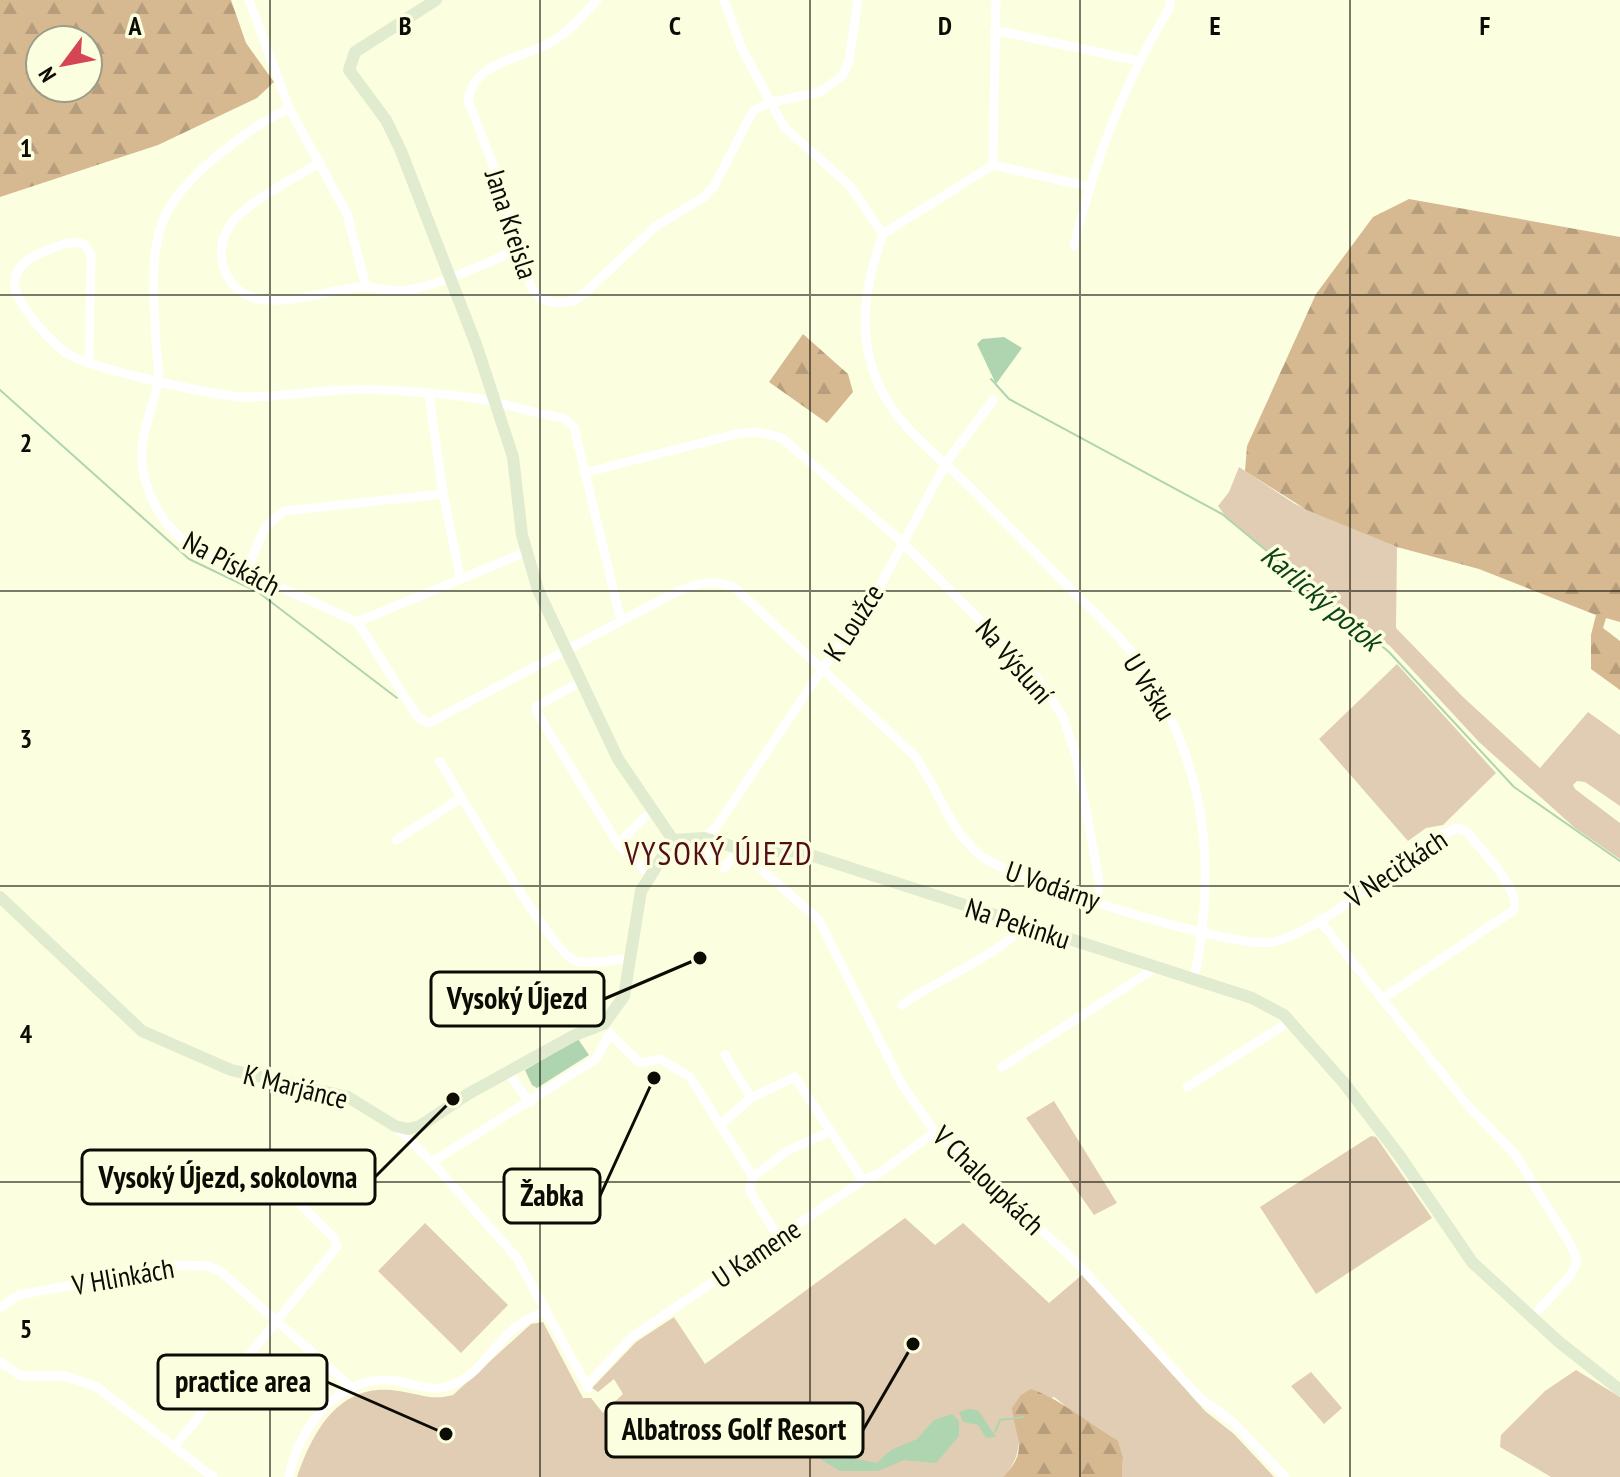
<svg xmlns="http://www.w3.org/2000/svg" width="1620" height="1477" font-family="'PT Sans Narrow',sans-serif">
	<defs>
		<pattern id="forest-firs" width="22" height="20" patternUnits="userSpaceOnUse" patternTransform="scale(2)"><rect width="22" height="20" fill="#d6b891"/><path d="M5 1l3.5 6h-7zM16 11l3.5 6h-7z" fill="#b69d7b"/></pattern>
	</defs>
	<rect width="100%" height="100%" fill="#fcfee0"/>
	<path fill="#e1cdb3" d="M 1239,467 L 1295,504 L 1397,547 L 1396,628 L 1462,696 L 1540,768 L 1588,712 L 1620,735 L 1620,806 L 1585,782 L 1577,781 L 1573,785 L 1575,789 L 1620,823 L 1620,859 L 1575,828 L 1479,742 L 1389,645 L 1370,635 L 1226,517 L 1218,506 L 1229,492 Z
		M 1397,664 L 1496,773 L 1443,825 L 1426,828 L 1408,841 L 1319,739 Z
		M 1054,1101 L 1117,1203 L 1094,1215 L 1026,1118 Z
		M 1371,1136 L 1376,1137 L 1432,1218 L 1316,1294 L 1260,1207 Z
		M 905,1218 L 935,1245 L 963,1223 L 1049,1303 L 1083,1274 L 1205,1411 L 1234,1434 L 1274,1477 L 1122,1477 L 1123,1457 L 1118,1440 L 1090,1425 L 1054,1397 L 1013,1416 C 1023,1438 1020,1460 1003,1477 L 297,1477 C 314,1428 341,1381 399,1391 C 420,1394 433,1401 453,1395 L 531,1324 L 543,1322 L 583,1398 L 591,1398 L 603,1413 L 623,1394 L 614,1379 L 598,1392 L 592,1388 L 636,1342 L 674,1317 L 705,1364 Z
		M 425,1223 L 508,1305 L 461,1353 L 378,1271 Z
		M 1576,1370 L 1620,1397 L 1620,1477 L 1551,1477 L 1500,1447 L 1501,1435 L 1545,1391 Z
		M 1311,1372 L 1342,1408 L 1324,1424 L 1291,1386 Z"/>
	<path fill="url(#forest-firs)" fill-rule="evenodd" d="M 0,0 L 231,0 L 246,43 L 274,82 L 257,98 L 158,145 L 0,197 ZM 40,40 L 88,40 L 88,88 L 40,88 Z
		M 1409,199 L 1620,237 L 1620,622 L 1606,618 L 1603,628 L 1620,641 L 1620,690 L 1591,669 L 1591,635 L 1596,615 L 1479,569 L 1397,547 L 1307,510 L 1245,471 L 1247,446 L 1316,294 L 1373,217 Z
		M 803,334 L 848,374 L 853,392 L 827,423 L 769,382 Z
		M 1031,1389 C 1063,1400 1088,1424 1118,1440 L 1123,1457 L 1122,1477 L 1003,1477 C 1030,1450 1015,1438 1012,1408 L 1021,1395 Z"/>
	<path fill="#afd4b0" d="M 1004,337 L 1022,348 L 996,384 L 977,344 L 982,339 Z
		M 578,1039 L 589,1055 L 537,1088 L 532,1085 L 525,1070 Z
		M 968,1409 L 978,1410 L 996,1437 L 986,1438 L 978,1425 L 963,1422 L 959,1412 Z
		M 952,1414 L 959,1421 L 959,1436 L 936,1463 L 904,1460 L 878,1471 L 840,1471 L 809,1452 L 778,1457 L 766,1446 C 763,1420 797,1408 817,1421 C 830,1429 823,1445 833,1454 L 877,1463 L 891,1450 L 917,1439 L 934,1420 Z"/>
	<g fill="none" stroke-linecap="round" stroke-linejoin="round">
		<path stroke="#afd4b0" stroke-width="2" d="M 991,379 L 1009,399 L 1222,514 L 1389,652 L 1514,787 L 1620,861
			M 0,390 L 189,559 L 258,592 L 397,698
			M 995,1432 L 1000,1420 L 1023,1417"/>
		<path stroke="#fff" stroke-width="9" d="M 249,0 L 289,108 L 347,214 L 366,287
			M 597,0 C 584,14 572,29 556,39 C 526,60 475,58 468,100 L 505,196 L 518,249 L 532,289 L 542,299 L 555,303 L 573,301 L 585,293 L 656,226 L 704,197 L 714,186 L 753,111 L 768,103 L 820,92 L 843,75 L 849,61 L 858,0
			M 724,0 L 741,47 L 784,127 L 849,185 L 883,234
			M 994,30 L 1139,61
			M 289,108 C 249,128 187,173 166,214 C 147,254 155,303 156,346 C 157,357 160,371 158,382 C 152,413 137,438 143,471 C 150,504 167,531 196,549 L 357,622 L 526,552
			M 320,162 C 296,178 246,202 230,225 C 222,237 219,253 223,266 C 242,328 323,287 366,287 C 381,288 394,293 409,290 C 448,282 482,265 518,249
			M 993,165 L 996,0
			M 1090,187 L 993,165 L 883,234 C 866,283 856,331 877,381 C 897,428 938,455 973,490 C 1007,525 1041,559 1075,593 C 1099,617 1127,642 1144,670 C 1207,768 1217,867 1194,979
			M 1074,246 C 1094,162 1124,82 1169,9 L 1171,0
			M 89,362 L 91,254 L 84,244 C 70,240 56,247 43,252 C 26,259 9,271 16,292 C 23,311 50,341 66,353 C 88,368 221,398 249,397 C 294,396 338,387 383,390 C 413,392 445,393 474,398 C 504,403 533,413 563,418 L 574,427 L 621,621
			M 429,395 L 443,494 L 460,577
			M 993,400 L 946,463 L 867,610 L 823,668 L 716,827 L 704,838 L 702,849 L 724,868 L 739,850 L 819,920 L 902,1085 L 935,1132 L 1075,1261 L 1200,1398 L 1233,1422 L 1285,1477
			M 584,473 L 736,434 L 757,432 L 782,438 L 901,541 L 1037,678 L 1063,717 L 1076,756 L 1099,881 L 1098,901
			M 245,573 L 266,526 L 284,511 L 443,494
			M 357,622 L 418,717 L 429,723 L 676,592 C 698,583 711,579 734,587 L 914,755 C 938,788 948,828 980,855 C 1010,880 1237,951 1273,942 C 1324,929 1392,868 1436,837 L 1457,828 L 1466,831 C 1480,849 1521,889 1514,910 L 1382,999 L 1319,920
			M 580,682 L 537,706 L 536,711 L 618,844 L 650,875
			M 440,762 C 461,795 549,949 574,960 C 587,966 615,959 629,959
			M 396,840 L 462,797
			M 618,844 L 651,811
			M 1382,999 L 1470,1108 L 1515,1154 L 1572,1247 L 1577,1261 L 1571,1275 L 1532,1317
			M 902,1005 C 930,983 1008,951 1022,925
			M 612,1036 L 640,1063 L 660,1059 L 690,1077 L 753,1177 L 787,1151 L 831,1131
			M 725,1055 L 751,1098
			M 1002,1067 L 1157,967
			M 508,1072 L 530,1103
			M 1187,1087 L 1290,1021
			M 720,1125 L 751,1098 L 795,1077 L 863,1180
			M 395,1126 L 432,1162 L 517,1258 L 588,1388
			M 432,1162 L 596,1059 L 610,1033
			M 753,1177 L 749,1190 L 779,1238
			M 0,1308 L 19,1295 L 182,1265 L 208,1266 L 220,1271 L 350,1386
			M 0,1362 L 21,1376 L 65,1376 L 97,1387 L 213,1477
			M 587,1385 L 632,1337 L 863,1180 L 878,1174 L 935,1132
			M 174,1447 L 337,1247 L 334,1238 L 296,1200
			M 289,1477 C 298,1426 342,1372 397,1381 C 421,1385 433,1394 456,1383 C 482,1372 496,1340 519,1325 C 527,1319 537,1315 546,1310"/>
		<path stroke="#e0ebcf" stroke-width="12" d="M 436,0 L 355,52 L 349,70 L 386,120 L 401,151 L 477,347 L 513,457 L 522,535 L 538,590 L 618,759 L 673,840
			M 673,840 L 704,838 L 748,851 L 798,851 L 1252,998 L 1284,1015 L 1344,1083 L 1399,1155 L 1472,1262 L 1559,1342 L 1620,1390
			M 0,897 L 142,1031 L 231,1070 L 348,1097 L 395,1126 L 408,1129 L 420,1126 L 468,1094 L 575,1035 L 604,1024 L 624,996 L 641,891 L 673,840"/>
	</g>
	<path fill="none" stroke="#0c0c04" stroke-width="2" stroke-opacity="0.55" d="M 270,0 L 270,1477M 540,0 L 540,1477M 810,0 L 810,1477M 1080,0 L 1080,1477M 1350,0 L 1350,1477M 0,295 L 1620,295M 0,591 L 1620,591M 0,886 L 1620,886M 0,1182 L 1620,1182"/>
	<g text-anchor="middle" dominant-baseline="central" stroke-width="7" stroke-linejoin="round" paint-order="stroke">
		<g font-size="28" fill="#0c0c04" stroke="#fcfee0">
			<text transform="translate(512 224) rotate(72)">Jana Kreisla</text>
			<text transform="translate(232 563) rotate(28)">Na Pískách</text>
			<text transform="translate(853 622) rotate(-57)">K Loužce</text>
			<text transform="translate(1015 661) rotate(49)">Na Výsluní</text>
			<text transform="translate(1150 687) rotate(58)">U Vršku</text>
			<text transform="translate(1396 868) rotate(-34)">V Necičkách</text>
			<text transform="translate(1053 885) rotate(19)">U Vodárny</text>
			<text transform="translate(1018 923) rotate(18)">Na Pekinku</text>
			<text transform="translate(296 1086) rotate(14)">K Marjánce</text>
			<text transform="translate(989 1180) rotate(44)">V Chaloupkách</text>
			<text transform="translate(756 1253) rotate(-34)">U Kamene</text>
			<text transform="translate(123 1276) rotate(-10)">V Hlinkách</text>
		</g>
		<g font-size="30" font-style="italic" fill="#0c4417" stroke="#fcfee0">
			<text transform="translate(1322 597) rotate(40)">Karlický potok</text>
		</g>
		<g font-size="32" letter-spacing="2" fill="#530d17" stroke="#fcfee0">
			<text x="719" y="853">VYSOKÝ ÚJEZD</text>
		</g>
	</g>
	<g font-size="26" text-anchor="middle" font-weight="bold" fill="#0c0c04" stroke="#fcfee0" stroke-width="7" stroke-linejoin="round" paint-order="stroke">
		<text x="135" y="35">A</text>
		<text x="405" y="35">B</text>
		<text x="675" y="35">C</text>
		<text x="945" y="35">D</text>
		<text x="1215" y="35">E</text>
		<text x="1485" y="35">F</text>
		<text x="26" y="157">1</text>
		<text x="26" y="452">2</text>
		<text x="26" y="748">3</text>
		<text x="26" y="1043">4</text>
		<text x="26" y="1338">5</text>
	</g>
	<path fill="none" stroke="#0c0c04" stroke-width="3" d="M700 958L604 999M453 1099L375 1177M654 1078L600 1196M446 1434L327 1382M913 1344L863 1430"/>
	<g fill="#0c0c04" stroke="#fcfee0" stroke-width="3">
		<circle cx="700" cy="958" r="8"/>
		<circle cx="453" cy="1099" r="8"/>
		<circle cx="654" cy="1078" r="8"/>
		<circle cx="446" cy="1434" r="8"/>
		<circle cx="913" cy="1344" r="8"/>
	</g>
	<g fill="#fcfee0" stroke="#0c0c04" stroke-width="3">
		<rect x="431" y="972" width="173" height="54" rx="8"/>
		<rect x="82" y="1150" width="293" height="54" rx="8"/>
		<rect x="504" y="1169" width="96" height="54" rx="8"/>
		<rect x="158" y="1355" width="169" height="54" rx="8"/>
		<rect x="606" y="1403" width="257" height="54" rx="8"/>
	</g>
	<g font-size="30" text-anchor="middle" font-weight="bold" fill="#0c0c04">
		<text x="517" y="1009">Vysoký Újezd</text>
		<text x="228" y="1188">Vysoký Újezd, sokolovna</text>
		<text x="552" y="1206">Žabka</text>
		<text x="243" y="1392">practice area</text>
		<text x="734" y="1440">Albatross Golf Resort</text>
	</g>
	<g transform="translate(64 64) rotate(238)"><circle r="38" fill="#fcfee0" stroke="#9c9d88" stroke-width="2"/>
	<path d="M0-6L14 30L0 20L-14 30Z" fill="#d64554"/>
	<text y="-12" font-size="22" font-weight="bold" text-anchor="middle" fill="#0c0c04">N</text>
	</g>
</svg>
